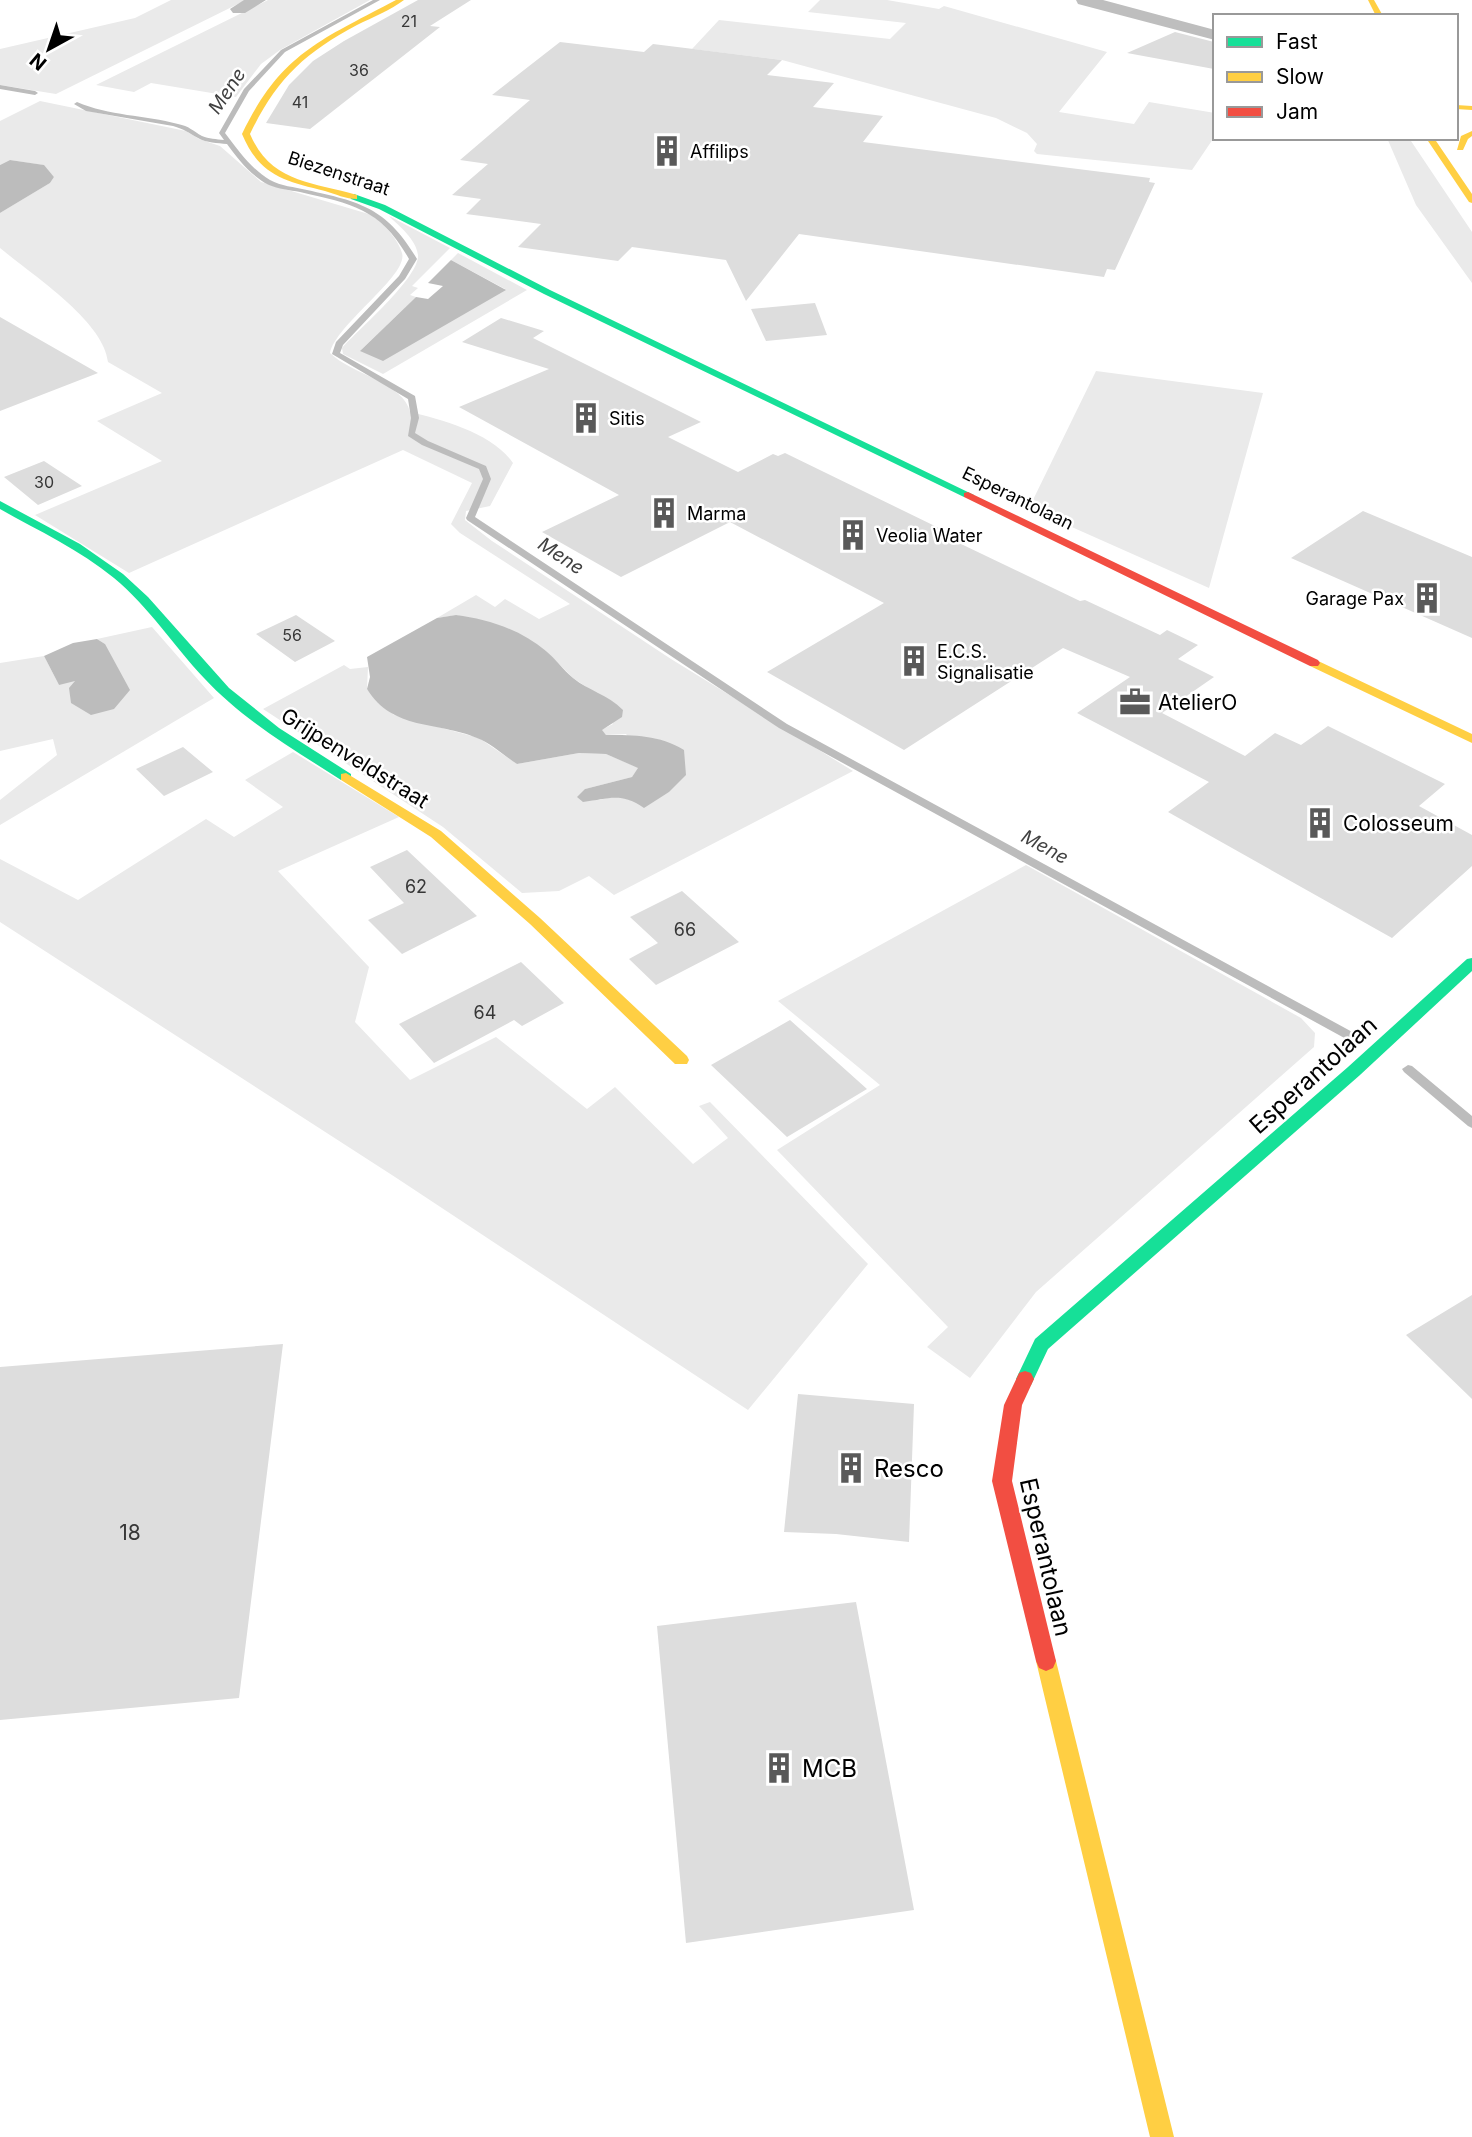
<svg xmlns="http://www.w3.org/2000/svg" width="1472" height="2137" font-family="Inter,sans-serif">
	<rect width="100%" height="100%" fill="#fff"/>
	<path fill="#eaeaea" d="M 171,0 L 246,0 L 56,94 L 0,85 L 0,49 L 135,18 Z
		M 268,0 L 370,0 L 280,50 L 261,64 L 236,97 L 151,83 L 134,92 L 96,85 Z
		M 820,0 L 887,0 L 939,9 L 944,6 L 1107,52 L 1059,112 L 1134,124 L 1149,102 L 1215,113 L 1215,136 L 1192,170 L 1037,154 L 1034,151 L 1037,144 L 1027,133 L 996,118 L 782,60 L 692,49 L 719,20 L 890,39 L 906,23 L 808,12 Z
		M 40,101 L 186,131 L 199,139 L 220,146 L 261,182 L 372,215 C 384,224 398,239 402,253 C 409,275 336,324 330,353 C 351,374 404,383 410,412 C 443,420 492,433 513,463 L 490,506 L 466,511 L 465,520 L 492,541 L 671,659 L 853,771 L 614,895 L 589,876 L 559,891 L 522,893 L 443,827 L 263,709 L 344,665 L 350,669 L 368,667 L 367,689 L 394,715 L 479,738 L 517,764 L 579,753 L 606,754 L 639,768 L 632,777 L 585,789 L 599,800 L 616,796 L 634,801 L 669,792 L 626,734 L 606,735 L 601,730 L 613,724 L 585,686 L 573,678 L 546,651 L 457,615 L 437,618 L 476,595 L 495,607 L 505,599 L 539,619 L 570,604 L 460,533 L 451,524 L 472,483 L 403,450 L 129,573 L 35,515 L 162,461 L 97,421 L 162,393 L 108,362 C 104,321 31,274 0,248 L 0,213 L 50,183 L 54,177 L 43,165 L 10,160 L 0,165 L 0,121 Z
		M 1387,138 L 1409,138 L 1472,232 L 1472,283 L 1416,205 Z
		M 389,216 L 450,248 L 412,286 L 418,288 L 410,295 L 416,297 L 361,350 L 505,289 L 451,260 L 458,253 L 527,290 L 383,374 L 343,354 L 342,348 C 358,330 420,277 418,255 C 416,239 399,226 389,216 Z
		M 1096,371 L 1263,393 L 1209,588 L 1029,508 Z
		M 152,627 L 214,698 L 0,825 L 0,800 L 57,755 L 53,739 L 0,751 L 0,663 L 44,656 L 59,685 L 105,644 L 97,639 Z
		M 293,752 L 399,817 L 278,871 L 369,967 L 355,1022 L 410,1080 L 496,1037 L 587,1109 L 615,1087 L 693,1164 L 728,1138 L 699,1106 L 710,1102 L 868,1264 L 748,1410 L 395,1177 L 0,922 L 0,859 L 78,900 L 206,819 L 234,837 L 283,807 L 245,780 Z
		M 1026,865 L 1301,1018 L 1315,1033 L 1314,1047 L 1036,1292 L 970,1378 L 927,1347 L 948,1327 L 777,1150 L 880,1085 L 778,1001 Z"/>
	<path fill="#bcbcbc" d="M 10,160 L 44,165 L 54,177 L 50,183 L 0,213 L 0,165 Z
		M 451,260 L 506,290 L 383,361 L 360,351 L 416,297 L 428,299 L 443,286 L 428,283 Z
		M 456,615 C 488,619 521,630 546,651 C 556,659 563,670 573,678 C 589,691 607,694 623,710 L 622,717 L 602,730 L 606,735 C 635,735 659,735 684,750 L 686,775 L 669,792 L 644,808 C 621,792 609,799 583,802 L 577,797 L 585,789 L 632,777 L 638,768 L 606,754 L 579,753 L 517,764 C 504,756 491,743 477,738 C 437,721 393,731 367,689 L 370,677 L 367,657 L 437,618 Z
		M 97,639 L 105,644 L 130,690 L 114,709 L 91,715 L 71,703 L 69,688 L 75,681 L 59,685 L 44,656 L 73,643 Z"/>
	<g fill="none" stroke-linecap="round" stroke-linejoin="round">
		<path fill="#bcbcbc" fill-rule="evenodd" d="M 373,0 L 380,0 L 285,52 L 249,91 L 225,133 C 238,150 251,169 270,180 C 281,186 294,187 307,190 C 361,202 387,208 417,259 L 405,279 L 343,345 L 340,353 L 415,396 L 419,418 L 415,433 L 428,441 L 486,466 L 491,479 L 475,517 L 787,724 L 1356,1034 L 1358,1037 L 1356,1040 L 1348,1040 L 779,728 L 467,520 L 466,518 L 483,479 L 479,469 L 422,445 L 408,436 L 411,418 L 408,399 L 332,354 L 336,342 L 399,276 L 409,259 C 381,209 353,204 300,192 C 290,190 278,189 269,185 C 251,176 238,159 227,144 C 217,143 207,143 198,138 C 189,133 184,129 173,126 L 86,111 L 74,104 L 77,102 C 109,116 145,115 178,124 C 189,126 193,131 202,136 C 209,139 216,139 224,140 L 219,133 L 244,89 L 281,50 Z
			M 0,85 L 35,91 L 38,93 L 35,95 L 0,89 Z
			M 1408,1065 L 1412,1066 L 1472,1116 L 1472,1128 L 1468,1126 L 1404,1072 L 1402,1069 Z"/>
	</g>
	<path fill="#ddd" d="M 418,0 L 471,0 L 430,26 L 440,27 L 310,129 L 266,123 L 289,85 L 313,61 L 344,41 Z
		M 1175,32 L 1214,42 L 1214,69 L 1127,53 Z
		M 560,42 L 644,52 L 653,44 L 782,60 L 767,75 L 834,83 L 813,107 L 883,116 L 863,142 L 1150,178 L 1149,182 L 1155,183 L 1115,270 L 1107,269 L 1104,277 L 799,234 L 746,301 L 726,260 L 632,247 L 618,261 L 518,247 L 541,224 L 466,214 L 481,199 L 452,195 L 488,164 L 460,160 L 530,100 L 492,95 Z
		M 815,303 L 827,335 L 766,341 L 751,309 Z
		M 0,317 L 98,373 L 0,411 Z
		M 501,318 L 544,331 L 533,338 L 701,422 L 668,437 L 738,472 L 773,454 L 778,456 L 785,453 L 941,529 L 936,532 L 1080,601 L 1085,600 L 1160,635 L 1167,630 L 1198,645 L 1178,659 L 1214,677 L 1162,713 L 1245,756 L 1275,733 L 1301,745 L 1328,726 L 1445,784 L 1419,806 L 1472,835 L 1472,866 L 1392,938 L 1168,812 L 1209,782 L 1077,713 L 1130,677 L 1063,648 L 904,750 L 767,672 L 884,603 L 730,522 L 621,577 L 542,532 L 619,495 L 459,407 L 549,369 L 462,342 Z
		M 44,461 L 82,486 L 38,505 L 4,477 Z
		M 1363,511 L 1472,557 L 1472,638 L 1291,558 Z
		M 296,615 L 335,641 L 295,662 L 256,634 Z
		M 183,747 L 213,772 L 164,796 L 136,769 Z
		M 407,850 L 477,916 L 402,954 L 368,920 L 404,903 L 370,867 Z
		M 682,891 L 739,942 L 656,985 L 629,959 L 658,943 L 630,917 Z
		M 521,962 L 564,1003 L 522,1026 L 514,1020 L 434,1063 L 399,1024 Z
		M 790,1020 L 867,1089 L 787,1137 L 711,1065 Z
		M 1472,1295 L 1472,1399 L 1406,1335 Z
		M 283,1344 L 239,1698 L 0,1720 L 0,1367 Z
		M 798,1394 L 914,1404 L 909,1542 L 836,1534 L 784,1532 Z
		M 856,1602 L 914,1910 L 686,1943 L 657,1626 Z"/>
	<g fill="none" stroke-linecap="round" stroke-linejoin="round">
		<path fill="#bebebe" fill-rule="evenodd" d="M 244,0 L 266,0 L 245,13 L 233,13 L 230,9 Z
			M 1076,0 L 1103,0 L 1215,30 L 1215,40 L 1078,4 Z"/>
		<path fill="#16e098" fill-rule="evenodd" d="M 354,194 L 385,205 L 550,290 L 974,495 L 964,497 L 544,294 L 379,209 L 351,199 L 350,197 Z
			M 0,501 L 80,544 L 123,574 L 148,597 L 229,688 L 279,728 L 351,774 L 351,780 L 341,780 C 293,749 243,720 204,678 C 173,645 149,607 114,578 C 80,550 39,531 0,509 Z
			M 1472,958 L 1472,971 L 1360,1075 L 1048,1349 L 1031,1385 L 1025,1387 L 1019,1385 L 1016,1379 L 1035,1339 L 1348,1067 L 1467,959 Z"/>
		<path fill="#ffcf43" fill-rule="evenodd" d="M 396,0 L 404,0 C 391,10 373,17 357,25 C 304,53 276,80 250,134 C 271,183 312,182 357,195 L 357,199 C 346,199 335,194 325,191 C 284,181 259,175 242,134 C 281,53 321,40 396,0 Z
			M 1368,0 L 1374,0 L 1383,16 L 1376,16 Z
			M 1456,105 L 1472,106 L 1472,110 L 1456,109 Z
			M 1472,131 L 1472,136 L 1468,139 L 1463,150 L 1457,150 L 1461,136 Z
			M 1426,138 L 1434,138 L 1472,194 L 1472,203 L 1469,202 Z
			M 1314,659 L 1472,734 L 1472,743 L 1310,666 L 1310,660 Z
			M 346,773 L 441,831 L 540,918 L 687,1056 L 689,1060 L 687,1064 L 675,1064 L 530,924 L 431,837 L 341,780 L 341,774 Z
			M 1046,1651 L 1053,1654 L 1056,1661 L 1174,2137 L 1150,2137 L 1036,1661 L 1039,1654 Z"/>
		<path fill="#f24e42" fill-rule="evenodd" d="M 968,492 L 1318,660 L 1320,663 L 1318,666 L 1310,666 L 964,497 L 964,493 Z
			M 1025,1371 L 1031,1373 L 1034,1379 L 1022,1405 L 1012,1481 L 1056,1661 L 1053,1668 L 1046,1671 L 1039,1668 L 1036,1661 L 992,1481 L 1004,1405 L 1019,1373 Z"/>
	</g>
	<defs>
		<symbol id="building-bare" viewBox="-9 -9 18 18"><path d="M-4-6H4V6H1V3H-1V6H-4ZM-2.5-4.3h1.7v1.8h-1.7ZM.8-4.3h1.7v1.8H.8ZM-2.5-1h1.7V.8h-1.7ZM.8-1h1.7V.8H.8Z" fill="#595959" stroke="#fff" stroke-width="2.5" paint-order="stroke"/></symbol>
		<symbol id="office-bare" viewBox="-9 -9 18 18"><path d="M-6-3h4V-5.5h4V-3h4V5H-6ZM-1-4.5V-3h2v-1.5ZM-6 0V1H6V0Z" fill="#595959" stroke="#fff" stroke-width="2.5" paint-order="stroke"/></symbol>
	</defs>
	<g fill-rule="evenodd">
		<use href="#building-bare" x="645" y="129" width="44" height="44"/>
		<use href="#building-bare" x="564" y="396" width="44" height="44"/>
		<use href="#building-bare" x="642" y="491" width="44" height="44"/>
		<use href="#building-bare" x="831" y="513" width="44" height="44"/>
		<use href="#building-bare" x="1405" y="576" width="44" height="44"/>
		<use href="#building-bare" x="892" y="639" width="44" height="44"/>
		<use href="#office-bare" x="1113" y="680" width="44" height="44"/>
		<use href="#building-bare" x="1298" y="801" width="44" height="44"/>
		<use href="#building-bare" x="829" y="1446" width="44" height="44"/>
		<use href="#building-bare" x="757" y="1746" width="44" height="44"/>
	</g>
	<g text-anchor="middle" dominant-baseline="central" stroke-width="5" stroke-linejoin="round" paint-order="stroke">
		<g font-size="16" fill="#373737">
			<text x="409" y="21">21</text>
			<text x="359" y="70">36</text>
			<text x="300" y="102">41</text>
			<text x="44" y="482">30</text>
			<text x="292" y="635">56</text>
		</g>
		<g font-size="18" fill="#000" stroke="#fff" text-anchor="start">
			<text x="690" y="151">Affilips</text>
			<text x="609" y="418">Sitis</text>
			<text x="687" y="513">Marma</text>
			<text x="876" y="535">Veolia Water</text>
			<text x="1404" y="598" text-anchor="end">Garage Pax</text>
			<text x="937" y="651">E.C.S.<tspan x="937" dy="21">Signalisatie</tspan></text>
		</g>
		<g font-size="18" fill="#000" stroke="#fff">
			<text transform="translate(339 173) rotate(18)">Biezenstraat</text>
			<text transform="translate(1018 498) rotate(26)">Esperantolaan</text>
		</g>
		<g font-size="18" fill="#373737">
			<text x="416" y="886">62</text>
			<text x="685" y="929">66</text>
			<text x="485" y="1012">64</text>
		</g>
		<g font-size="19" font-style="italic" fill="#414141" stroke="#fff">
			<text transform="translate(227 91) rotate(-56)">Mene</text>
			<text transform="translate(561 556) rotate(34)">Mene</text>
			<text transform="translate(1045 847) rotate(29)">Mene</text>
		</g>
		<g font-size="21" fill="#000" stroke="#fff" text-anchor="start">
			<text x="1158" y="702">AtelierO</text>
			<text x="1343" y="823">Colosseum</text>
		</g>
		<g font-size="21" fill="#000" stroke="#fff">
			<text transform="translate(355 758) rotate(32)">Grijpenveldstraat</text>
		</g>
		<g font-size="21" fill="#373737">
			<text x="130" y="1532">18</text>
		</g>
		<g font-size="24" fill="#000" stroke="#fff">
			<text transform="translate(1313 1075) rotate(-42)">Esperantolaan</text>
			<text transform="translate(1046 1557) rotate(77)">Esperantolaan</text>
		</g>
		<g font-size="24" fill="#000" stroke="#fff" text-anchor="start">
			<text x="874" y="1468">Resco</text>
			<text x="802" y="1768">MCB</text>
		</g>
	</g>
	<rect x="1213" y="14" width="245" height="126" fill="#ffffff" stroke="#999999" stroke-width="2"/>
	<rect x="1227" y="37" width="35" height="10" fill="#16e098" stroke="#999999" stroke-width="2"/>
	<text x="1276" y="49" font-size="21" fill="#000000">Fast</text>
	<rect x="1227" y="72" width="35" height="10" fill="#ffcf43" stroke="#999999" stroke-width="2"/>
	<text x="1276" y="84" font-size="21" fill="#000000">Slow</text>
	<rect x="1227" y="107" width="35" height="10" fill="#f24e42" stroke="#999999" stroke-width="2"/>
	<text x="1276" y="119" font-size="21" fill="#000000">Jam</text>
	<g transform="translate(49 49) rotate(220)" stroke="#ffffff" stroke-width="5" paint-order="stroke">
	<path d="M0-5L12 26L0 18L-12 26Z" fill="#000000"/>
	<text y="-10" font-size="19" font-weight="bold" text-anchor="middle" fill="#000000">N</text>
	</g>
</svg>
